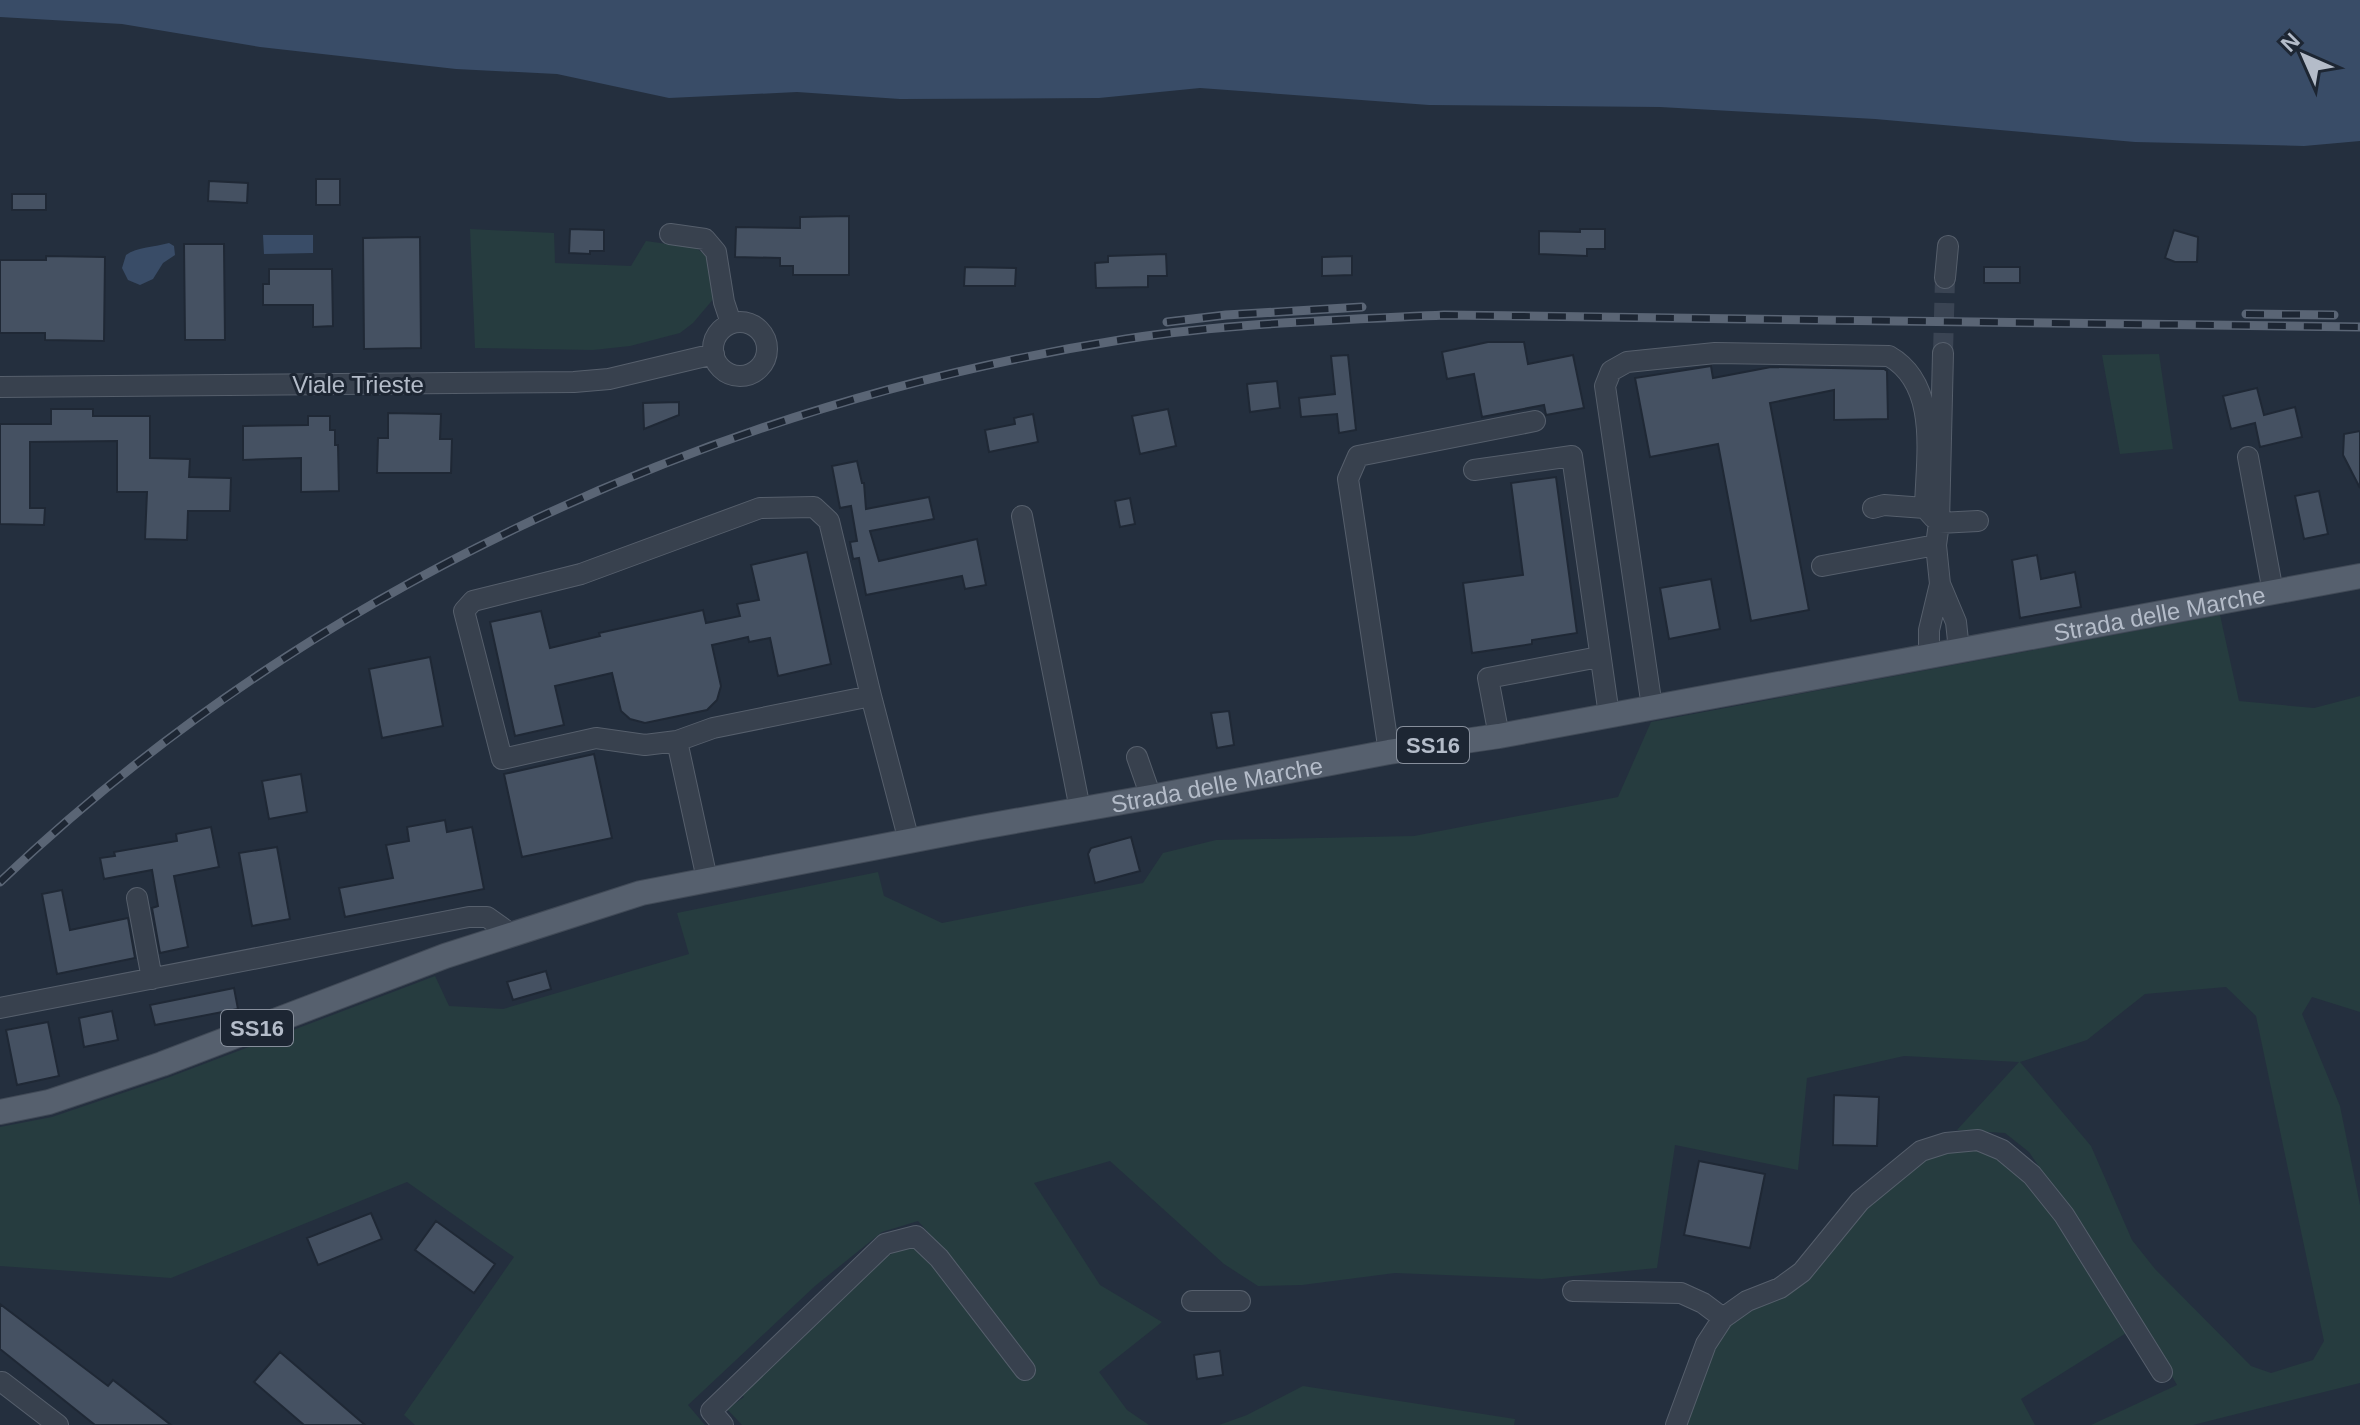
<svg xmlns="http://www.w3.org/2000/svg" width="2360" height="1425" font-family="Arial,sans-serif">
	<rect width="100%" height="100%" fill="#242f3e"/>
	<path fill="#263c3f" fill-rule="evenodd" d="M 470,229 L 554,233 L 555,263 L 631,266 L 646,241 L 696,248 L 707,256 L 715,297 L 693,323 L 680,333 L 630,346 L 593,350 L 475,348 Z
		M 2159,354 L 2173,449 L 2120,454 L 2102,355 Z
		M 2220,615 L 2239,701 L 2314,708 L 2360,696 L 2360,1012 L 2312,997 L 2302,1014 L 2340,1106 L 2360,1205 L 2360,1383 L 2193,1425 L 2091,1425 L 2177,1385 L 2131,1303 L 2029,1152 L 2005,1133 L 1957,1130 L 2019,1062 L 1904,1056 L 1807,1078 L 1798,1170 L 1675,1145 L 1657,1268 L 1542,1279 L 1395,1273 L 1302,1285 L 1258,1286 L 1224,1264 L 1110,1161 L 1034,1183 L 1100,1285 L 1162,1322 L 1099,1372 L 1127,1410 L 1149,1425 L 742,1425 L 727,1409 L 744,1397 L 738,1391 L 876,1261 L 913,1244 L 927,1231 L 918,1221 L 882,1232 L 815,1286 L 688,1405 L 705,1425 L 415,1425 L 404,1415 L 514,1257 L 407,1182 L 171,1278 L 0,1266 L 0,1127 L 52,1117 L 167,1078 L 435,976 L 449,1006 L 503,1009 L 689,954 L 677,913 L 878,872 L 884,896 L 942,923 L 1143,883 L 1163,853 L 1216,840 L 1414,836 L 1618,797 L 1651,722 ZM 2226,987 L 2256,1016 L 2324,1341 L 2313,1360 L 2271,1373 L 2251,1366 L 2155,1269 L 2132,1240 L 2091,1146 L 2020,1062 L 2087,1040 L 2145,994 Z
		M 1953,1146 L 1987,1147 L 2030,1177 L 2131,1330 L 2021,1399 L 2035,1425 L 1685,1425 L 1715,1344 L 1735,1315 L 1850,1222 L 1908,1168 Z
		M 1303,1386 L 1515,1419 L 1514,1425 L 1219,1425 L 1247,1415 Z"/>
	<path fill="#394c67" d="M 0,0 L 2360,0 L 2360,141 L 2304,146 L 2135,142 L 1875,119 L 1660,107 L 1429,105 L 1200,88 L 1099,98 L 900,99 L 797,92 L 669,98 L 557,74 L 456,69 L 260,47 L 122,24 L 0,17 Z
		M 263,235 L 313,235 L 313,253 L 264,254 Z
		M 169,243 L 174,246 L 175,255 L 163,263 L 153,279 L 140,285 L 128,280 L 122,268 L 126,255 C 137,247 155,247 169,243 Z"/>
	<path fill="#455162" stroke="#1f2835" stroke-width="2" d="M 316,179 L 340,179 L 340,205 L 316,205 Z
		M 209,181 L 248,183 L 247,203 L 208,201 Z
		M 12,194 L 46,194 L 46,210 L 12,210 Z
		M 849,216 L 849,275 L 793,275 L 793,266 L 780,266 L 780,258 L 735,257 L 736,227 L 800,228 L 800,217 Z
		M 570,229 L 604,230 L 604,251 L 590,251 L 590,254 L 569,253 Z
		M 1580,229 L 1605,229 L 1605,249 L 1587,249 L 1587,256 L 1539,254 L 1539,231 L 1580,232 Z
		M 2174,230 L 2198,237 L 2197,262 L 2175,262 L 2165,258 Z
		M 420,237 L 421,348 L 364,349 L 363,238 Z
		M 184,244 L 224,244 L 225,340 L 185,340 Z
		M 1166,254 L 1167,276 L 1148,276 L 1148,287 L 1096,288 L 1095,263 L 1108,262 L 1108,256 Z
		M 46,256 L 105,257 L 104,341 L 45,340 L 45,333 L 0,333 L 0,260 L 46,260 Z
		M 1352,256 L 1352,275 L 1322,276 L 1322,257 Z
		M 965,267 L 1016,268 L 1015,286 L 964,286 Z
		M 1984,267 L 2020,267 L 2020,283 L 1984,283 Z
		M 269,269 L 332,269 L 333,326 L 313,327 L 313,305 L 263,305 L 263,284 L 269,284 Z
		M 1488,342 L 1524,342 L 1528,364 L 1573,355 L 1584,408 L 1546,415 L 1544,405 L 1482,417 L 1474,374 L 1447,379 L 1442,352 Z
		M 1348,355 L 1356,430 L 1339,433 L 1337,414 L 1301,417 L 1299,398 L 1335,394 L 1331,356 Z
		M 1711,366 L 1713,378 L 1771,367 L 1884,369 L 1887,371 L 1888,419 L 1834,420 L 1834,390 L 1770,403 L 1809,610 L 1751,621 L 1718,444 L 1650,457 L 1635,378 Z
		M 1277,381 L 1280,408 L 1250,412 L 1247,384 Z
		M 2257,388 L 2264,415 L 2295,407 L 2302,437 L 2260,447 L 2255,423 L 2231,429 L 2223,396 Z
		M 679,402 L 679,415 L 644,429 L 643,403 Z
		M 51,409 L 93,409 L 93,416 L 150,416 L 150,458 L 190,459 L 189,477 L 231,478 L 230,511 L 188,511 L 187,540 L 145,539 L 147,492 L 117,492 L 117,441 L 30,442 L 30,508 L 45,508 L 44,525 L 0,524 L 0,424 L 51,424 Z
		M 1168,409 L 1176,446 L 1140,454 L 1132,416 Z
		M 388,413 L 441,414 L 440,439 L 452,439 L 451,473 L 377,473 L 378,438 L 388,438 Z
		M 1033,414 L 1038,442 L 989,452 L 985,430 L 1015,424 L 1014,418 Z
		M 308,416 L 330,416 L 330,430 L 335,430 L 335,445 L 338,445 L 339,491 L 301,492 L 301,458 L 243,460 L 243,426 L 308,425 Z
		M 2360,431 L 2360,488 L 2343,455 L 2344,434 Z
		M 857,461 L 862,483 L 864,483 L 866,509 L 929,497 L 934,519 L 870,531 L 879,561 L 977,539 L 986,585 L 965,589 L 962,576 L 866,595 L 859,558 L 853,559 L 850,542 L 857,541 L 851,506 L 840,508 L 832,466 Z
		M 1556,477 L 1577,633 L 1532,640 L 1532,644 L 1472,653 L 1463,583 L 1523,575 L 1511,483 Z
		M 2319,491 L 2328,534 L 2304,539 L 2295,496 Z
		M 1130,498 L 1135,524 L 1120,527 L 1115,501 Z
		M 807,552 L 831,664 L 778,676 L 770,638 L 749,642 L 748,637 L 712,645 L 721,686 L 717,700 L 707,710 L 645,723 L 630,719 L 621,711 L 612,673 L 555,686 L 564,725 L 515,736 L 490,622 L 541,611 L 550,648 L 600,636 L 599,633 L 703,610 L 706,623 L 740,616 L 737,604 L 759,600 L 751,565 Z
		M 2037,555 L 2041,579 L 2075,572 L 2081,607 L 2020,618 L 2012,560 Z
		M 1711,579 L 1720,629 L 1669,639 L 1660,588 Z
		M 430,657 L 443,726 L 382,738 L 369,669 Z
		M 1229,711 L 1234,745 L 1217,748 L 1211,713 Z
		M 594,754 L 612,838 L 522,857 L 504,774 Z
		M 301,774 L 307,812 L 269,819 L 262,781 Z
		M 445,820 L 447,832 L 472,827 L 484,889 L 345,917 L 339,888 L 393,878 L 386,845 L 409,841 L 407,827 Z
		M 211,827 L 219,867 L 174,876 L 188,947 L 160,953 L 152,908 L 158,906 L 152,870 L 104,879 L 100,858 L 115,856 L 114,852 L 177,841 L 176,834 Z
		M 1131,837 L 1140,871 L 1095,883 L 1088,854 L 1091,848 Z
		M 277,847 L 290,919 L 252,926 L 239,853 Z
		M 62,890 L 70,930 L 128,918 L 135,958 L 57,974 L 42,894 Z
		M 546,971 L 551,989 L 513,1000 L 507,982 Z
		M 234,988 L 238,1009 L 155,1025 L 150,1005 Z
		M 112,1011 L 118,1040 L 84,1047 L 79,1018 Z
		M 48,1022 L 59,1076 L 17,1085 L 6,1030 Z
		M 1834,1095 L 1879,1097 L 1877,1146 L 1833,1145 Z
		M 1699,1161 L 1765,1174 L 1750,1248 L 1684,1235 Z
		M 371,1213 L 382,1239 L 318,1265 L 307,1238 Z
		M 436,1221 L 495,1264 L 474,1293 L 415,1250 Z
		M 0,1304 L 108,1386 L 113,1380 L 171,1425 L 95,1425 L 0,1349 Z
		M 1220,1351 L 1223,1375 L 1197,1379 L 1194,1355 Z
		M 280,1352 L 329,1394 L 365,1425 L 304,1425 L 254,1382 Z"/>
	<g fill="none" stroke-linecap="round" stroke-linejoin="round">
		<path stroke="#3a4453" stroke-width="20" stroke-dasharray="20 10" stroke-linecap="butt" d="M 1943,353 L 1945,278"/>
		<defs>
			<path id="minor" d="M 670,234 L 705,239 L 716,252 L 724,302 L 731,323
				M 1945,278 L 1948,246
				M713 349a27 27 0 1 1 54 0a27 27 0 1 1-54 0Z
				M 0,387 L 574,382 L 609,379 L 714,354
				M 2248,457 L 2273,592
				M 1474,470 L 1572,456 L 1609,715
				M 1873,508 L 1884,505 L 1925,508 L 1934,518
				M 1022,516 L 1080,809
				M 1939,523 L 1978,521
				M 1822,566 L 1936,545
				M 1940,584 L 1956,622 L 1959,650
				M 1929,656 L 1929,630 L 1940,584 L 1936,545 L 1939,523 L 1943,353
				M 871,696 L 713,728 L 677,741 L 645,745 L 596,738 L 502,759 L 464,611 L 473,601 L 581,574 L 760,508 L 814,507 L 829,521 L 871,696 L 909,841
				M 1652,707 L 1605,386 L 1611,371 L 1627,362 L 1715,353 L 1889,356 C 1940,385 1926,458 1925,508
				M 1499,736 L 1488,678 L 1599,657
				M 677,741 L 707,879
				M 1389,752 L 1348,479 L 1358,456 L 1535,421
				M 1137,757 L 1151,797
				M 137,898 L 152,979
				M 0,1008 L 469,917 L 487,917 L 511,934
				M 1573,1291 L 1681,1293 L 1703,1303 L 1723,1318
				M 1192,1301 L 1240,1301
				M 2,1382 L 58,1425
				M 723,1425 L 711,1411 L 735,1388 L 885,1244 L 916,1236 L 939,1258 L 1025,1370
				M 1676,1425 L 1706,1344 L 1723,1318 L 1747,1301 L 1780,1288 L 1802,1272 L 1860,1201 L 1921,1151 L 1946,1143 L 1978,1140 L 2002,1150 L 2032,1175 L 2064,1215 L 2162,1372"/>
			<g id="major">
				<path id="s1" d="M 0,1112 L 49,1102 L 162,1064 L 445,956 L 641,893 L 976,828 L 1151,797 L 1389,752 L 1499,736 L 2360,576"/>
			</g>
		</defs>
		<use href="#minor" stroke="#565f6c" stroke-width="22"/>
		<use href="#major" stroke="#414a57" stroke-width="26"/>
		<use href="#minor" stroke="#38414e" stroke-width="20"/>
		<use href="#major" stroke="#56606e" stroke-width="24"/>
		<defs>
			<path id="rail" d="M 2246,314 L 2334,315
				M 1167,322 L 1226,315 L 1362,307
				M 0,882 C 305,591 710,404 1126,339 C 1231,323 1338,320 1444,315 L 2360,327"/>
		</defs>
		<use href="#rail" stroke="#5a6575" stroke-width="9"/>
		<use href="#rail" stroke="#1d2633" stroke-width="6" stroke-dasharray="18" stroke-linecap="butt"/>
	</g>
	<g text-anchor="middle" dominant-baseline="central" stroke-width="6" stroke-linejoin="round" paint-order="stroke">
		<g fill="#1d2633" stroke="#878f9c" stroke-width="2">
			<rect x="1397" y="727" width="72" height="36" rx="6"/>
			<rect x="221" y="1010" width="72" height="36" rx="6"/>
		</g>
		<g font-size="22" font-weight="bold" fill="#b4bcc9">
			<text x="1433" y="745">SS16</text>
			<text x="257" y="1028">SS16</text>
		</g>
		<g font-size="24" fill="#b4bcc9" stroke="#1d2633">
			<text x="358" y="384">Viale Trieste</text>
			<text stroke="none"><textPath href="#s1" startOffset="2222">Strada delle Marche</textPath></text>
			<text stroke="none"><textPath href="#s1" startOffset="1264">Strada delle Marche</textPath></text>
		</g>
	</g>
	<g transform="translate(2304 56) rotate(315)" stroke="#1d2633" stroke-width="6" paint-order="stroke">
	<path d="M0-6L14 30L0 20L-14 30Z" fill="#b4bcc9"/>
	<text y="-12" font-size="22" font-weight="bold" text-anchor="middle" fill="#b4bcc9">N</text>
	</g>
</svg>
